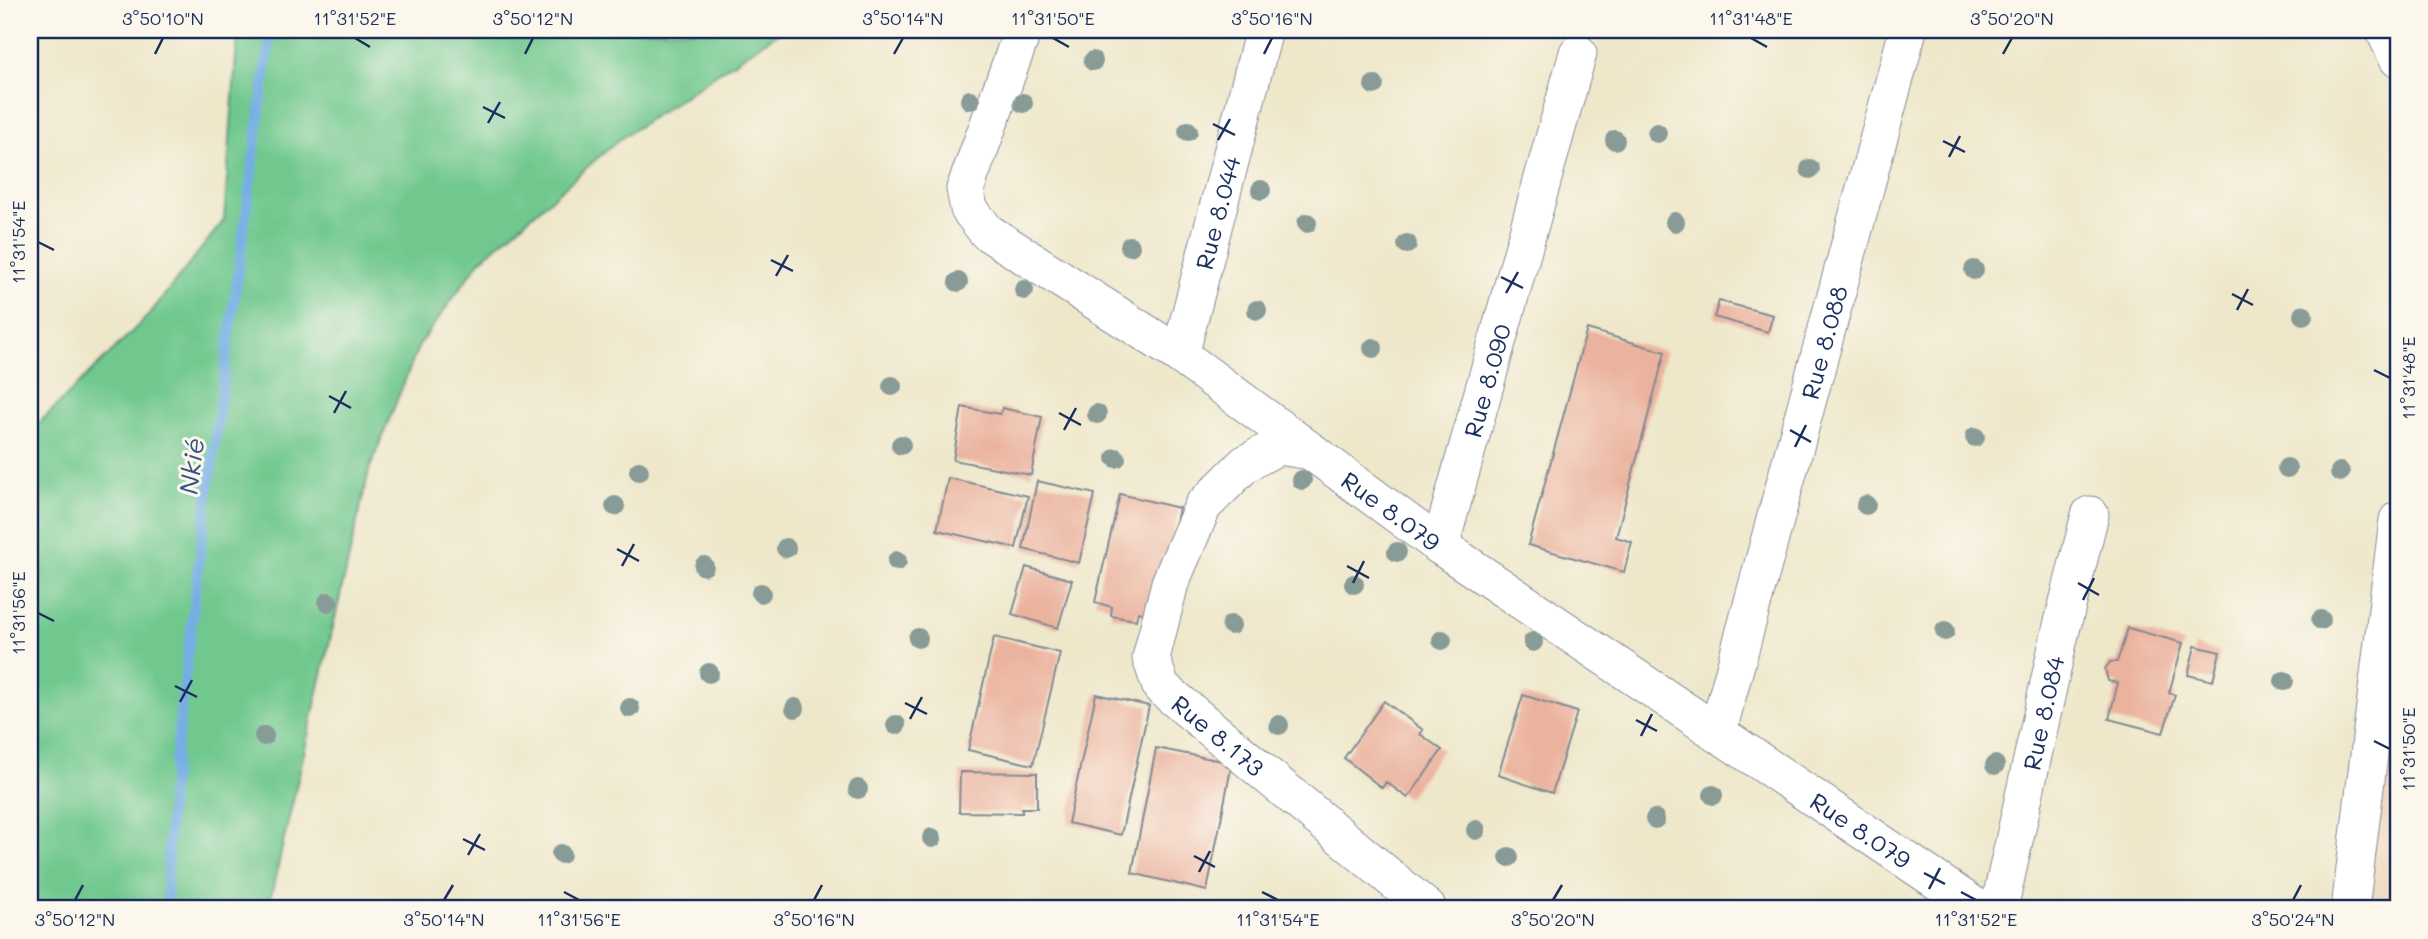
<svg xmlns="http://www.w3.org/2000/svg" width="2428" height="939" font-family="Mali,sans-serif">
	<rect width="100%" height="100%" fill="#fbf7ec"/>
	<filter id="ink" filterUnits="userSpaceOnUse"><feTurbulence type="fractalNoise" baseFrequency=".0143" numOctaves="2"/><feDisplacementMap in="SourceGraphic" scale="14" xChannelSelector="R" yChannelSelector="G"/><feConvolveMatrix kernelMatrix="1 2 1 2 8 2 1 2 1" color-interpolation-filters="sRGB"/></filter>
	<filter id="wash" filterUnits="userSpaceOnUse"><feTurbulence type="fractalNoise" baseFrequency=".00686" numOctaves="4" result="noise"/><feDisplacementMap in="SourceGraphic" scale="28" xChannelSelector="R" yChannelSelector="G"/><feGaussianBlur stdDeviation="1.57" result="paint"/><feColorMatrix in="noise" values="0 0 0 0 0 0 0 0 0 0 0 0 0 0 0 0 0 1.4 0 .05"/><feComposite in="paint" operator="in"/></filter>
	<g filter="url(#wash)">
		<rect width="100%" height="100%" fill="#eee7ca"/>
		<path fill="#efd6bc" d="M 2398,590 L 2398,909 L 2363,909 Z"/>
		<path fill="#6fc88e" stroke="#457c76" stroke-width="2" d="M 238,30 L 782,30 L 617,141 L 480,261 L 419,345 L 369,470 L 268,909 L 30,909 L 30,432 L 148,316 L 224,220 Z"/>
		<g fill="none" stroke-linecap="round" stroke-linejoin="round">
			<path stroke="#74ade4" stroke-width="10" d="M 166,909 L 170,801 L 201,545 L 271,30"/>
		</g>
		<g id="blocks">
			<path fill="#ebb29e" d="M 1719,301 L 1773,315 L 1768,332 L 1714,317 Z
				M 1587,329 L 1665,352 L 1616,537 L 1632,542 L 1624,572 L 1528,545 Z
				M 962,407 L 1000,414 L 1002,408 L 1042,417 L 1031,475 L 953,460 Z
				M 948,478 L 1028,496 L 1016,548 L 937,530 Z
				M 1037,481 L 1095,494 L 1079,563 L 1023,549 Z
				M 1120,494 L 1179,508 L 1156,616 L 1138,612 L 1136,620 L 1111,616 L 1112,607 L 1095,602 Z
				M 1026,567 L 1072,580 L 1058,628 L 1012,614 Z
				M 2128,628 L 2183,643 L 2169,693 L 2175,695 L 2163,733 L 2109,719 L 2118,683 L 2108,681 L 2105,669 L 2110,662 L 2117,662 Z
				M 994,637 L 1060,653 L 1033,765 L 968,750 Z
				M 2195,646 L 2220,652 L 2213,681 L 2188,675 Z
				M 1096,694 L 1149,706 L 1121,835 L 1068,823 Z
				M 1523,695 L 1577,712 L 1552,793 L 1498,775 Z
				M 1384,701 L 1423,730 L 1420,734 L 1442,750 L 1408,798 L 1386,782 L 1382,788 L 1344,758 Z
				M 1156,748 L 1232,763 L 1207,891 L 1132,873 Z
				M 960,772 L 1037,773 L 1037,808 L 1022,808 L 1022,813 L 959,812 Z"/>
		</g>
	</g>
	<g filter="url(#ink)">
		<use href="#blocks" fill-opacity="0" stroke="#848b94" stroke-width="2"/>
		<g fill="none" stroke-linecap="round" stroke-linejoin="round">
			<defs>
				<g id="minor">
					<path id="s1" d="M 1023,30 L 965,189 L 969,209 L 987,232 L 1180,355 L 1440,546 L 1979,909"/>
					<path d="M 2384,30 L 2398,59"/>
					<path id="s2" d="M 1180,355 L 1264,30"/>
					<path id="s3" d="M 1311,451 L 1278,446 L 1245,464 L 1203,506 L 1170,583 L 1151,658 L 1161,687 L 1428,909"/>
					<path id="s4" d="M 1440,546 L 1578,53"/>
					<path id="s5" d="M 1717,734 L 1908,30"/>
					<path id="s6" d="M 1999,909 L 2059,638 L 2090,515"/>
					<path d="M 2350,909 L 2398,520"/>
				</g>
			</defs>
			<use href="#minor" stroke="#848b94" stroke-width="39"/>
			<use href="#minor" stroke="#fff" stroke-width="37"/>
		</g>
		<g fill="#889b96">
			<circle cx="1093" cy="61" r="10"/>
			<circle cx="1374" cy="85" r="10"/>
			<circle cx="970" cy="100" r="10"/>
			<circle cx="1023" cy="103" r="10"/>
			<circle cx="1188" cy="131" r="10"/>
			<circle cx="1657" cy="133" r="10"/>
			<circle cx="1615" cy="140" r="10"/>
			<circle cx="1810" cy="169" r="10"/>
			<circle cx="1261" cy="190" r="10"/>
			<circle cx="1675" cy="222" r="10"/>
			<circle cx="1307" cy="223" r="10"/>
			<circle cx="1407" cy="244" r="10"/>
			<circle cx="1130" cy="246" r="10"/>
			<circle cx="1974" cy="270" r="10"/>
			<circle cx="958" cy="282" r="10"/>
			<circle cx="1024" cy="290" r="10"/>
			<circle cx="1257" cy="310" r="10"/>
			<circle cx="2303" cy="315" r="10"/>
			<circle cx="1373" cy="348" r="10"/>
			<circle cx="892" cy="386" r="10"/>
			<circle cx="1097" cy="414" r="10"/>
			<circle cx="1975" cy="437" r="10"/>
			<circle cx="901" cy="445" r="10"/>
			<circle cx="1116" cy="458" r="10"/>
			<circle cx="2287" cy="468" r="10"/>
			<circle cx="639" cy="471" r="10"/>
			<circle cx="2340" cy="472" r="10"/>
			<circle cx="1302" cy="480" r="10"/>
			<circle cx="1866" cy="505" r="10"/>
			<circle cx="615" cy="506" r="10"/>
			<circle cx="786" cy="548" r="10"/>
			<circle cx="1397" cy="552" r="10"/>
			<circle cx="897" cy="561" r="10"/>
			<circle cx="704" cy="566" r="10"/>
			<circle cx="1354" cy="584" r="10"/>
			<circle cx="761" cy="593" r="10"/>
			<circle cx="328" cy="602" r="10"/>
			<circle cx="2321" cy="620" r="10"/>
			<circle cx="1231" cy="625" r="10"/>
			<circle cx="1945" cy="631" r="10"/>
			<circle cx="918" cy="638" r="10"/>
			<circle cx="1442" cy="640" r="10"/>
			<circle cx="1533" cy="642" r="10"/>
			<circle cx="709" cy="673" r="10"/>
			<circle cx="2284" cy="681" r="10"/>
			<circle cx="630" cy="708" r="10"/>
			<circle cx="795" cy="708" r="10"/>
			<circle cx="896" cy="725" r="10"/>
			<circle cx="1279" cy="725" r="10"/>
			<circle cx="264" cy="736" r="10"/>
			<circle cx="1995" cy="765" r="10"/>
			<circle cx="858" cy="789" r="10"/>
			<circle cx="1713" cy="795" r="10"/>
			<circle cx="1655" cy="819" r="10"/>
			<circle cx="1476" cy="830" r="10"/>
			<circle cx="932" cy="838" r="10"/>
			<circle cx="561" cy="854" r="10"/>
			<circle cx="1509" cy="857" r="10"/>
		</g>
	</g>
	<path fill="none" stroke="#1b2f5e" stroke-width="2.5" d="M 355,38 L 370,47M 1053,38 L 1069,47M 1751,38 L 1767,47M 155,54 L 163,38M 525,54 L 533,38M 894,54 L 903,38M 1264,54 L 1272,38M 2003,54 L 2012,38M 483,107 L 505,118M 488,123 L 500,102M 1213,124 L 1235,135M 1218,140 L 1230,119M 1943,141 L 1965,152M 1949,157 L 1960,136M 38,242 L 54,250M 771,260 L 793,271M 776,276 L 788,255M 1501,277 L 1523,288M 1506,293 L 1518,272M 2232,294 L 2253,305M 2237,310 L 2248,289M 2374,370 L 2390,378M 329,396 L 351,408M 334,413 L 346,391M 1059,413 L 1081,425M 1064,430 L 1076,408M 1790,430 L 1811,442M 1795,447 L 1806,425M 617,549 L 639,561M 622,566 L 634,544M 1347,566 L 1369,578M 1353,583 L 1364,561M 2078,583 L 2099,595M 2083,600 L 2094,578M 38,613 L 54,621M 175,686 L 197,697M 180,702 L 192,680M 905,703 L 927,714M 910,719 L 922,697M 1636,720 L 1657,731M 1641,736 L 1652,714M 2374,741 L 2390,749M 463,839 L 485,850M 468,855 L 480,834M 1194,856 L 1215,867M 1199,872 L 1210,851M 1924,873 L 1945,884M 1929,889 L 1940,868M 564,892 L 579,900M 1262,892 L 1278,900M 1961,892 L 1976,900M 75,900 L 83,885M 444,900 L 453,885M 814,900 L 822,885M 1553,900 L 1562,885M 2293,900 L 2301,885"/>
	<g text-anchor="middle" dominant-baseline="central" stroke-width="6" stroke-linejoin="round" paint-order="stroke">
		<g font-size="24" fill="#1b2f5e" stroke="#fbf7ec">
			<text stroke="none"><textPath href="#s2" startOffset="147">Rue 8.044</textPath></text>
			<text stroke="none"><textPath href="#s5" startOffset="406">Rue 8.088</textPath></text>
			<text stroke="none"><textPath href="#s4" startOffset="172">Rue 8.090</textPath></text>
			<text stroke="none"><textPath href="#s1" startOffset="710">Rue 8.079</textPath></text>
			<text stroke="none"><textPath href="#s6" startOffset="201">Rue 8.084</textPath></text>
			<text stroke="none"><textPath href="#s3" startOffset="397">Rue 8.173</textPath></text>
			<text stroke="none"><textPath href="#s1" startOffset="1278">Rue 8.079</textPath></text>
		</g>
		<g font-size="26" font-style="italic" fill="#365586" stroke="#fbf7ec">
			<text transform="translate(191 466) rotate(-83)">Nkié</text>
		</g>
	</g>
	<rect width="2428" height="939" fill="none" stroke="#fbf7ec" stroke-width="77"/>
	<rect x="38" y="38" width="2352" height="862" fill="none" stroke="#1b2f5e" stroke-width="2.5"/>
	<g font-size="18" text-anchor="middle" fill="#1b2f5e">
		<text x="163" y="25">3°50'10"N</text>
		<text x="355" y="25">11°31'52"E</text>
		<text x="533" y="25">3°50'12"N</text>
		<text x="903" y="25">3°50'14"N</text>
		<text x="1053" y="25">11°31'50"E</text>
		<text x="1272" y="25">3°50'16"N</text>
		<text x="1751" y="25">11°31'48"E</text>
		<text x="2012" y="25">3°50'20"N</text>
		<text transform="translate(19 242) rotate(-90)" y="6">11°31'54"E</text>
		<text transform="translate(2409 378) rotate(-90)" y="6">11°31'48"E</text>
		<text transform="translate(19 613) rotate(-90)" y="6">11°31'56"E</text>
		<text transform="translate(2409 749) rotate(-90)" y="6">11°31'50"E</text>
		<text x="75" y="926">3°50'12"N</text>
		<text x="444" y="926">3°50'14"N</text>
		<text x="579" y="926">11°31'56"E</text>
		<text x="814" y="926">3°50'16"N</text>
		<text x="1278" y="926">11°31'54"E</text>
		<text x="1553" y="926">3°50'20"N</text>
		<text x="1976" y="926">11°31'52"E</text>
		<text x="2293" y="926">3°50'24"N</text>
	</g>
</svg>
